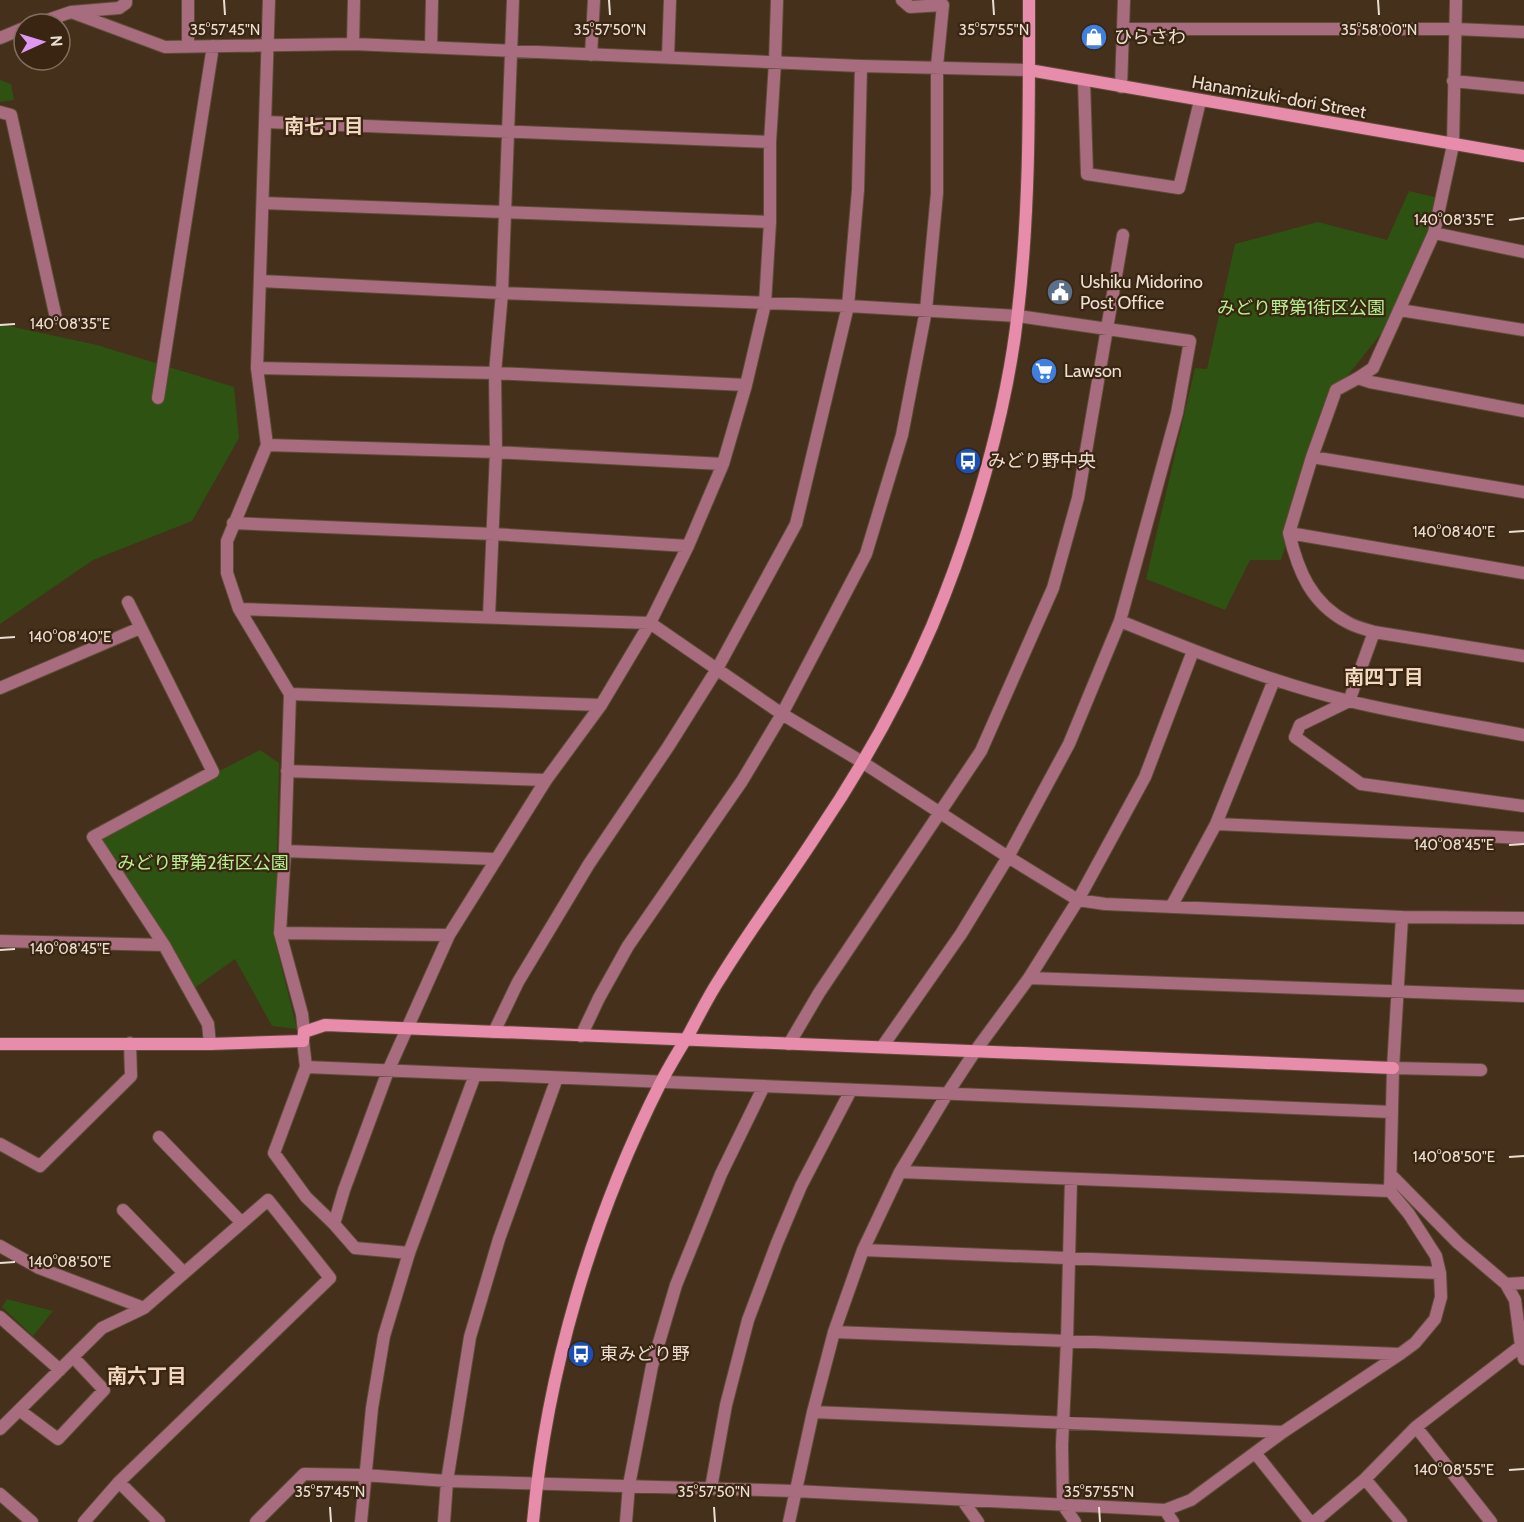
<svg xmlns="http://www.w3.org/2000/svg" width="1524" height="1522" font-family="Cabin,'Noto Sans JP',sans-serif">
	<rect width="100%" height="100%" fill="#44301b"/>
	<path fill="#2e5211" d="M 0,80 L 11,84 L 14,100 L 0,102 Z
		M 1409,191 L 1438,198 L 1427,243 L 1400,310 L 1336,390 L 1281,560 L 1250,560 L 1225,610 L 1146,579 L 1195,368 L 1207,369 L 1235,244 L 1318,222 L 1387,240 Z
		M 0,324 L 97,345 L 234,387 L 239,438 L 192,521 L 93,560 L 0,624 Z
		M 260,750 L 279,763 L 275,941 L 297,1029 L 272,1026 L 235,959 L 196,987 L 189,984 L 98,834 Z
		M 7,1299 L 53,1311 L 33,1336 L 2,1307 Z"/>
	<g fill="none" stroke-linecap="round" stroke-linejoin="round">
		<defs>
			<path id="street" d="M 269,0 L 257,368 L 267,445 L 227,541 L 227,573 L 239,609 L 290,694 L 285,851 L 280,933 L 302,1014 L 304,1032
				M 1456,0 L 1453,145 L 1434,233 L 1373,368 L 1358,378 L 1370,382 L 1524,411
				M 71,12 L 165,47 L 353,44 L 861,66 L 1029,70
				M 36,24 L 71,12 L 119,8 L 126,3 L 126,0
				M 1123,29 L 1456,29 L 1524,32
				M 0,38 L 24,28
				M 353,44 L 354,0
				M 188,46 L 188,0
				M 431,47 L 432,0
				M 591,55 L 594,0
				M 668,57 L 670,0
				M 1084,81 L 1087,174 L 1179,188 L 1200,101
				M 1453,81 L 1524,88
				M 1121,87 L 1124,0
				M 0,112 L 11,115 L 56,318
				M 266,122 L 770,142
				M 263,203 L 770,222
				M 1434,233 L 1524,252
				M 261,281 L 502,293 L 848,306 L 1018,316 L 1190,341 L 1177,413 L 1120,621 C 1194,651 1270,682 1349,701 C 1406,715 1466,724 1524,735
				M 1400,310 L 1524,330
				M 257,368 L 495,373 L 746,385
				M 1358,378 L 1336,390 L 1312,457 L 1289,533 L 1524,573
				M 158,398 L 213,46
				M 267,445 L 496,452 L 723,464
				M 1312,457 L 1524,492
				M 233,523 L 493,534 L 688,546
				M 1289,533 C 1298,571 1311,603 1347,622 C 1355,627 1365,629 1374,632
				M 128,602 L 213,772 L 93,837 L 164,945 L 208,1024 L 210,1044
				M 239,609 L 650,623 L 782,714 L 862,762 L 1008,857 L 1078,900 L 1105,904 L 1402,917 L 1524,918
				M 489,617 L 496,452 L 495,373 L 502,293 L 513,0
				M 1524,656 L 1374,632 L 1349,701 L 1300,725 L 1295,737 L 1361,784 L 1524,806
				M 0,688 L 140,628
				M 290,694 L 601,705
				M 287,771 L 546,780
				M 1216,824 L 1524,838
				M 285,851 L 495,859
				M 1171,907 L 1216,824 L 1274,680
				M 280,933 L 449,935
				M 0,941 L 164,945
				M 1029,978 L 1524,996
				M 494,1032 L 518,982 L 589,864 L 668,747 L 717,669 L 796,524 L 848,306 L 858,190 L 861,66
				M 581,1036 L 599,998 L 628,946 L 742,781 L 782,714 L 866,554 L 902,435 L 926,310 L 937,193 L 937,66 L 943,5 L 910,7 L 902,0
				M 303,1041 L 306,1067 L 274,1153 L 306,1197 L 334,1224 L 355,1248 L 409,1253 L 384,1336 L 372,1408 L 361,1522
				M 789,1044 L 819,993 L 981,751 L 1053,588 L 1078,498 L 1123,235
				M 882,1047 L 961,934 L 1008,857 L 1069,744 L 1120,621
				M 306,1067 L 1392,1112
				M 1393,1068 L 1481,1070
				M 159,1137 L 242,1223
				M 0,1144 L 40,1166 L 131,1076 L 130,1043
				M 900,1172 L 1390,1191
				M 1392,1176 L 1458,1243 L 1506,1284 L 1515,1300 L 1521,1346 L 1524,1359
				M 1071,1179 L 1067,1340 L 1062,1445 L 1063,1505 L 1075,1522
				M 123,1210 L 184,1273
				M 334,1224 L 344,1190 L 388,1071 L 449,935 L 546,780 L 601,705 L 650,623 L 688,546 L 723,464 L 746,385 L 765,304 L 770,222 L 770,142 L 775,62 L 777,0
				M 0,1246 L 39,1268 L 144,1308 L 268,1200 L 330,1278 L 119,1482 L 84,1522
				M 863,1250 L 1440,1273
				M 409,1253 L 475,1075
				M 1506,1284 L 1524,1283
				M 0,1317 L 60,1370
				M 834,1332 L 1400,1354
				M 19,1410 L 58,1439 L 104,1390 L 73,1357
				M 813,1412 L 1283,1432
				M 1416,1427 L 1491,1522
				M 0,1429 L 102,1328 L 144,1308
				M 1256,1454 L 1310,1522
				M 1365,1479 L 1401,1522
				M 119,1482 L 159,1522
				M 711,1488 L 726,1405 L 748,1320 L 777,1243 L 801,1186 L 851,1090
				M 0,1494 L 32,1522
				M 963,1501 L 978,1522
				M 1165,1510 L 1173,1522
				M 256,1522 L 304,1474 L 364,1475 L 447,1481 L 795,1491 L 1165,1510 L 1191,1500 L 1283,1432 L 1400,1354 L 1415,1343 L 1435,1319 L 1441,1297 L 1440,1273 L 1436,1256 L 1409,1214 L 1390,1191 L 1393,1068 L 1402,917
				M 444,1522 L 447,1481 L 470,1337 L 499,1239 L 557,1078
				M 626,1522 L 629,1485 L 652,1366 L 676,1285 L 721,1174 L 764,1086
				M 789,1522 L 813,1412 L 834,1332 L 863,1250 L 900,1172 L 947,1094 L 976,1050 L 1029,978 L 1078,900 L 1145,777 L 1193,651
				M 1314,1522 L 1365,1479 L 1416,1427 L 1521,1346"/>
			<path id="secondary" d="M 1029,70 L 1524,156
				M 0,1044 L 210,1044 L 303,1041 L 304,1032 L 325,1025 L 1393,1068
				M 533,1522 C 547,1371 592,1219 660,1084 C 669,1067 679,1050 689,1034 C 699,1015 709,995 721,977 C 751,928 786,882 817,834 C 861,769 901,698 932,626 C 972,531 1007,413 1018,311 C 1030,207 1029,104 1029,0"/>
		</defs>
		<use href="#street" stroke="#5f4c38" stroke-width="14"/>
		<use href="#secondary" stroke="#5f4c38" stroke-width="14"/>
		<use href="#street" stroke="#a76d7f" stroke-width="12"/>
		<use href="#secondary" stroke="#e78caa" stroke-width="12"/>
	</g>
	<path fill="none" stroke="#ebded2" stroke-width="2" d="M 224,0 L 225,15M 609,0 L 610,15M 993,0 L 994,15M 1378,0 L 1379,15M 1509,220 L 1524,218M 0,325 L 15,324M 1509,532 L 1524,531M 0,638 L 15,637M 1509,845 L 1524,844M 0,950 L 15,949M 1509,1157 L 1524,1156M 0,1263 L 15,1262M 1509,1470 L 1524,1469M 330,1507 L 331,1522M 714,1507 L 715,1522M 1099,1507 L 1100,1522"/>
	<defs>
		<symbol id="shop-disc" viewBox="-11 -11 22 22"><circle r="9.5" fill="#3f7fe0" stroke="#392511"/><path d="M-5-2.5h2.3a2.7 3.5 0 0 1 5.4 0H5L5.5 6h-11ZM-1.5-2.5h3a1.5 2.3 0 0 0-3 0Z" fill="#fff"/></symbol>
		<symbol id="civic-disc" viewBox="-11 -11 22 22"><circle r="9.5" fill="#5c6f8a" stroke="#392511"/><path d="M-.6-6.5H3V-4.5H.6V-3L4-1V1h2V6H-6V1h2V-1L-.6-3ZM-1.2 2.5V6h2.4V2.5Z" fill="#fff"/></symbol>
		<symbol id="supermarket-disc" viewBox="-11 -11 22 22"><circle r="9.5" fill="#3f7fe0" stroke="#392511"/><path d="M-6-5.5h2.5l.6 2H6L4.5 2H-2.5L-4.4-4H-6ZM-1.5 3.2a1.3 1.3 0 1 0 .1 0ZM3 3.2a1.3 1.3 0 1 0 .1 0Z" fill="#fff"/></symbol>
		<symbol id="bus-disc" viewBox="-11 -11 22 22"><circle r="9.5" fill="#1a4fb4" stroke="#392511"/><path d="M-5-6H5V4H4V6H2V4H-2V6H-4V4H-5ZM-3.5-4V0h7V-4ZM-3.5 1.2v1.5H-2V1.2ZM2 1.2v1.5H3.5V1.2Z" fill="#fff"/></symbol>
	</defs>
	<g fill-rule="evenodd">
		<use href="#shop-disc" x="1079" y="22" width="30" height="30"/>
		<use href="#civic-disc" x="1045" y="277" width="30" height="30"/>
		<use href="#supermarket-disc" x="1029" y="356" width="30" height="30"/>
		<use href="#bus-disc" x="953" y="446" width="30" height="30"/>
		<use href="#bus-disc" x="566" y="1339" width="30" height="30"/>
	</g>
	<g text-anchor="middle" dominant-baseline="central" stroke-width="4.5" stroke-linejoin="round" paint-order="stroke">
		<g font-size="18" fill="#ebded2" stroke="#392511" text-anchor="start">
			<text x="1114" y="37">ひらさわ</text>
			<text x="1080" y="282">Ushiku Midorino<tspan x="1080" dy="21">Post Office</tspan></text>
			<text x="1064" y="371">Lawson</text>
			<text x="988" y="461">みどり野中央</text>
			<text x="600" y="1354">東みどり野</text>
		</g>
		<g font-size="18" fill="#ebded2" stroke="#392511">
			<text transform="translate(1279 97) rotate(10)">Hanamizuki-dori Street</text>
		</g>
		<g font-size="18" fill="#b4f08f" stroke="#392511">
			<text x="1301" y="308">みどり野第1街区公園</text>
			<text x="203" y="863">みどり野第2街区公園</text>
		</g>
		<g font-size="20" font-weight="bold" fill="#f2d8bf" stroke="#392511">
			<text x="324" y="126">南七丁目</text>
			<text x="1384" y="677">南四丁目</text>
			<text x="147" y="1376">南六丁目</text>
		</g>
	</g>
	<g font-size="15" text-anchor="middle" fill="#ebded2" stroke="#392511" stroke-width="4.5" stroke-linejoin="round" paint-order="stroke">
		<text x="225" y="35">35°57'45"N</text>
		<text x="610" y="35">35°57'50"N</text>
		<text x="994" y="35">35°57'55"N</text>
		<text x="1379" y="35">35°58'00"N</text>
		<text x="1454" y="225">140°08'35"E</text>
		<text x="70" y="329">140°08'35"E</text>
		<text x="1454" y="537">140°08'40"E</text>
		<text x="70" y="642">140°08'40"E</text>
		<text x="1454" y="850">140°08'45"E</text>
		<text x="70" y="954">140°08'45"E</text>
		<text x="1454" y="1162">140°08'50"E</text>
		<text x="70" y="1267">140°08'50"E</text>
		<text x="1454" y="1475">140°08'55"E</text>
		<text x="330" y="1497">35°57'45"N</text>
		<text x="714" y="1497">35°57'50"N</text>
		<text x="1099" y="1497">35°57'55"N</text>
	</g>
	<g transform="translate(42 42) rotate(86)"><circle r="28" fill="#392511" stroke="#806f5e" stroke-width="1.5"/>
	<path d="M0-4.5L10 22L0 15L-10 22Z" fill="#de98f2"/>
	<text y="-9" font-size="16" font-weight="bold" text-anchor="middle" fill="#ebded2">N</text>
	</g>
</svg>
